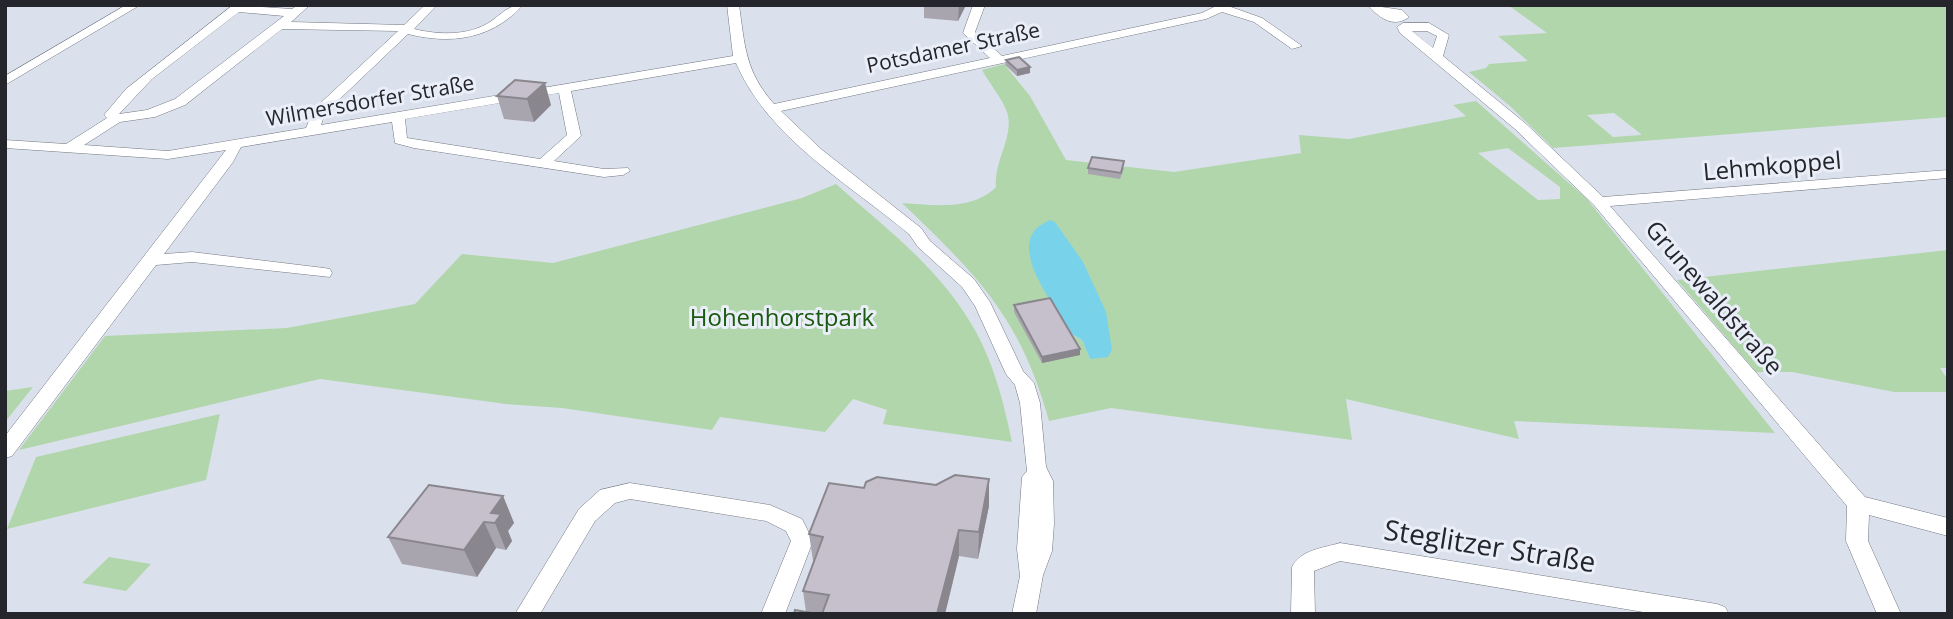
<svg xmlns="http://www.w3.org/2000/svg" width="1953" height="619" font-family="'Open Sans',sans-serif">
	<rect width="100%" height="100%" fill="#dbe1ec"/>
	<path fill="#b1d6ab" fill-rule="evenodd" d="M 1508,5 L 1948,5 L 1948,117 L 1553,148 L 1510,106 L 1469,72 L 1486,68 L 1489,64 L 1528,61 L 1498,36 L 1547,33 ZM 1614,113 L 1641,134 L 1641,135 L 1613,137 L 1587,115 Z
		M 1004,64 L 1030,96 L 1066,160 L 1174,172 L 1301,153 L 1299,135 L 1349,139 L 1466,116 L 1453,105 L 1476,101 L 1587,199 L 1775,433 L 1514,421 L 1519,439 L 1346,399 L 1352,440 L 1111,408 L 1049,421 C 1020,317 978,276 902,203 C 933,205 972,211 996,187 C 993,162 1015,136 1007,112 C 1002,98 989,83 982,70 ZM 1508,148 L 1560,187 L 1560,199 L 1538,200 L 1478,153 ZM 1055,222 L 1062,234 L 1090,359 L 1082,340 L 1072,335 L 1055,306 Z
		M 836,184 C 882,225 934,264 967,317 C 992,355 1003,399 1012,442 L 883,424 L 887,410 L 853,399 L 825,432 L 720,417 L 712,430 L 562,408 L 506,404 L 320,379 L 19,450 L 105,336 L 287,328 L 415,304 L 462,254 L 553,263 L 802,198 Z
		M 1948,250 L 1948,368 L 1940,368 L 1948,380 L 1948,392 L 1894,392 L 1792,372 L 1756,372 L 1677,280 Z
		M 33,387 L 5,422 L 5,391 Z
		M 220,414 L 206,480 L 7,529 L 36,457 Z
		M 109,557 L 151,564 L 126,591 L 82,583 Z"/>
	<path fill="#78d2ea" d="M 1049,220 L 1055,222 L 1083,262 L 1106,312 L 1112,350 L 1108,357 L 1090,359 L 1082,340 L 1073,335 C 1058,311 1013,256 1035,230 C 1038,226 1045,223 1049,220 Z"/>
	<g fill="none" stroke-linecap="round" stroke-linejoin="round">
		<path stroke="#78d2ea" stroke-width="2.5" d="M 1941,5 L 1948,6"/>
		<defs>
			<path id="minor" d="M 126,5 L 140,5 L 5,85 L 5,76 Z
				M 233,5 L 292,9 L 298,5 L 310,5 L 291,22 L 404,25 L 425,5 L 437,5 L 414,29 C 439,35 468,36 490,22 C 503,13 508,5 523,5 C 492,39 452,45 408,34 L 325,113 L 321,125 L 733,56 L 727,5 L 739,5 C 745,46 745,71 774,104 L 990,58 L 963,33 L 973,5 L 985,5 L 975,32 L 1002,56 L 1202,13 L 1218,5 L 1232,5 L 1231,7 L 1262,18 L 1302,46 L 1292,49 L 1254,22 L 1222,12 L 1206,19 L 781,111 L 821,149 L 921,228 L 930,241 L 974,279 L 990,302 L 1023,371 L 1034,383 L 1040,403 L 1046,467 L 1053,481 L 1054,524 L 1052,551 L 1043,575 L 1036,614 L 1012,614 L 1020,576 L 1017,549 L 1022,477 L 1027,471 L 1020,403 L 1015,385 L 1006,374 L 975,306 L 962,287 L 918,247 L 909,234 C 849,184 768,138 736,63 L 571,91 L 581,136 L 554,161 L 604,169 L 628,168 L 630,171 L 623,175 L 604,177 L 414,148 L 395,143 L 392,122 L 241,147 L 233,162 L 164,254 L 192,252 L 324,268 L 330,269 L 332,273 L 330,277 L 192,262 L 156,265 L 12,456 L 5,458 L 5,436 L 226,150 L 168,159 L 5,148 L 5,140 L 66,144 L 107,118 L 104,115 L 126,89 ZM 239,12 L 284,16 L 175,99 L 147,110 L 119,114 L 152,79 ZM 282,29 L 398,31 L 314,109 L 306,128 L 168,151 L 84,145 L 120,122 L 155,117 L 185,105 ZM 559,93 L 567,135 L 540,159 L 407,138 L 405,119 Z
				M 1368,5 L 1402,10 L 1409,17 C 1393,29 1378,17 1368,5 Z
				M 1429,23 L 1449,35 L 1443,56 L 1525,123 L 1603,197 L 1948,170 L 1948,178 L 1610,206 L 1865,497 L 1948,518 L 1948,536 L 1869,515 L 1868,541 L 1901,614 L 1877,614 L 1846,541 L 1847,506 L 1594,205 L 1515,129 L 1400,33 L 1397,27 L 1403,23 ZM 1412,31 L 1427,31 L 1437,36 L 1433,48 Z
				M 630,483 L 770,505 L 802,519 L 813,541 L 785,614 L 761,614 L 791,541 L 786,531 L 766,521 L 630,499 L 615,503 L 595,521 L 540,614 L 515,614 L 579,509 L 600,490 Z
				M 1340,543 L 1717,604 L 1725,607 L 1729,614 L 1655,614 L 1340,561 L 1314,571 L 1315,614 L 1291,614 L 1292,567 C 1300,550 1323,548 1340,543 Z"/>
		</defs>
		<use href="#minor" stroke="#727781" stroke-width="1"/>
		<use href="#minor" fill="#fff" fill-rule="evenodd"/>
	</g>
	<path fill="#a9a5af" d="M 924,5 L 966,5 L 958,21 L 924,18 Z
		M 1006,60 L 1030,73 L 1017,76 L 1005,65 Z
		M 515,80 L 551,105 L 534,122 L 504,119 L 497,96 Z
		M 1088,168 L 1124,168 L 1120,179 L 1088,174 Z
		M 1014,305 L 1080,349 L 1080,355 L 1042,363 L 1014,312 Z
		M 989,479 L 989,506 L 978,559 L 959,556 L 945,614 L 794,614 L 806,612 L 803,591 L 814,561 L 813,561 L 809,534 L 864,488 L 936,485 Z
		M 503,496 L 514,523 L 508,531 L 512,541 L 506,550 L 496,548 L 477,577 L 402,564 L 388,537 Z"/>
	<path fill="#8a868e" d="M 959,5 L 966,5 L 958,21 Z
		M 1030,67 L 1030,73 L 1017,76 L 1017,70 Z
		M 545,83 L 551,105 L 534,122 L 527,99 Z
		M 1080,349 L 1080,355 L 1042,363 L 1042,357 Z
		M 989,479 L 989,506 L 978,559 L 979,532 Z
		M 503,496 L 514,523 L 508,531 L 512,541 L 506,550 L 495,523 L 491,513 Z
		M 484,522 L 496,548 L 477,577 L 464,550 Z
		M 959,530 L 959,556 L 945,614 L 937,614 Z"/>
	<path fill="#c5c0cb" stroke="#8a868e" stroke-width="2" d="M 1019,57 L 1030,67 L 1017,70 L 1006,60 Z
		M 515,80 L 545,83 L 527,99 L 497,96 Z
		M 1092,157 L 1124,161 L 1121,173 L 1088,168 Z
		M 1050,298 L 1080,349 L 1042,357 L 1014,305 Z
		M 955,475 L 989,479 L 979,532 L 959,530 L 937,614 L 822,614 L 829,595 L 803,591 L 823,537 L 809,534 L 829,483 L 864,488 L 866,482 L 877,477 L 936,485 Z
		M 429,485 L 503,496 L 491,513 L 501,514 L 495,523 L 484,522 L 464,550 L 388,537 Z
		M 795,610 L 817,614 L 794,614 Z"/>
	<g text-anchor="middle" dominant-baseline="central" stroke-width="6" stroke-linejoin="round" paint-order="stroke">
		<g font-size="21" fill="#24262b" stroke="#e9eef9">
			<text transform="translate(953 47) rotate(-12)">Potsdamer Straße</text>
			<text transform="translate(370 100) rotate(-10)">Wilmersdorfer Straße</text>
		</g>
		<g font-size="24" fill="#24262b" stroke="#e9eef9">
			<text transform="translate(1772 165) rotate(-5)">Lehmkoppel</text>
			<text transform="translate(1715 297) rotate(49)">Grunewaldstraße</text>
		</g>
		<g font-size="24" fill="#1b590e" stroke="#e9eef9">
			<text x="782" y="316">Hohenhorstpark</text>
		</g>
		<g font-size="28" fill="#24262b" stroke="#e9eef9">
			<text transform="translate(1490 545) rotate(9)">Steglitzer Straße</text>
		</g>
	</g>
	<rect width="1953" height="619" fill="none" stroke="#24262b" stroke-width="14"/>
</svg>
